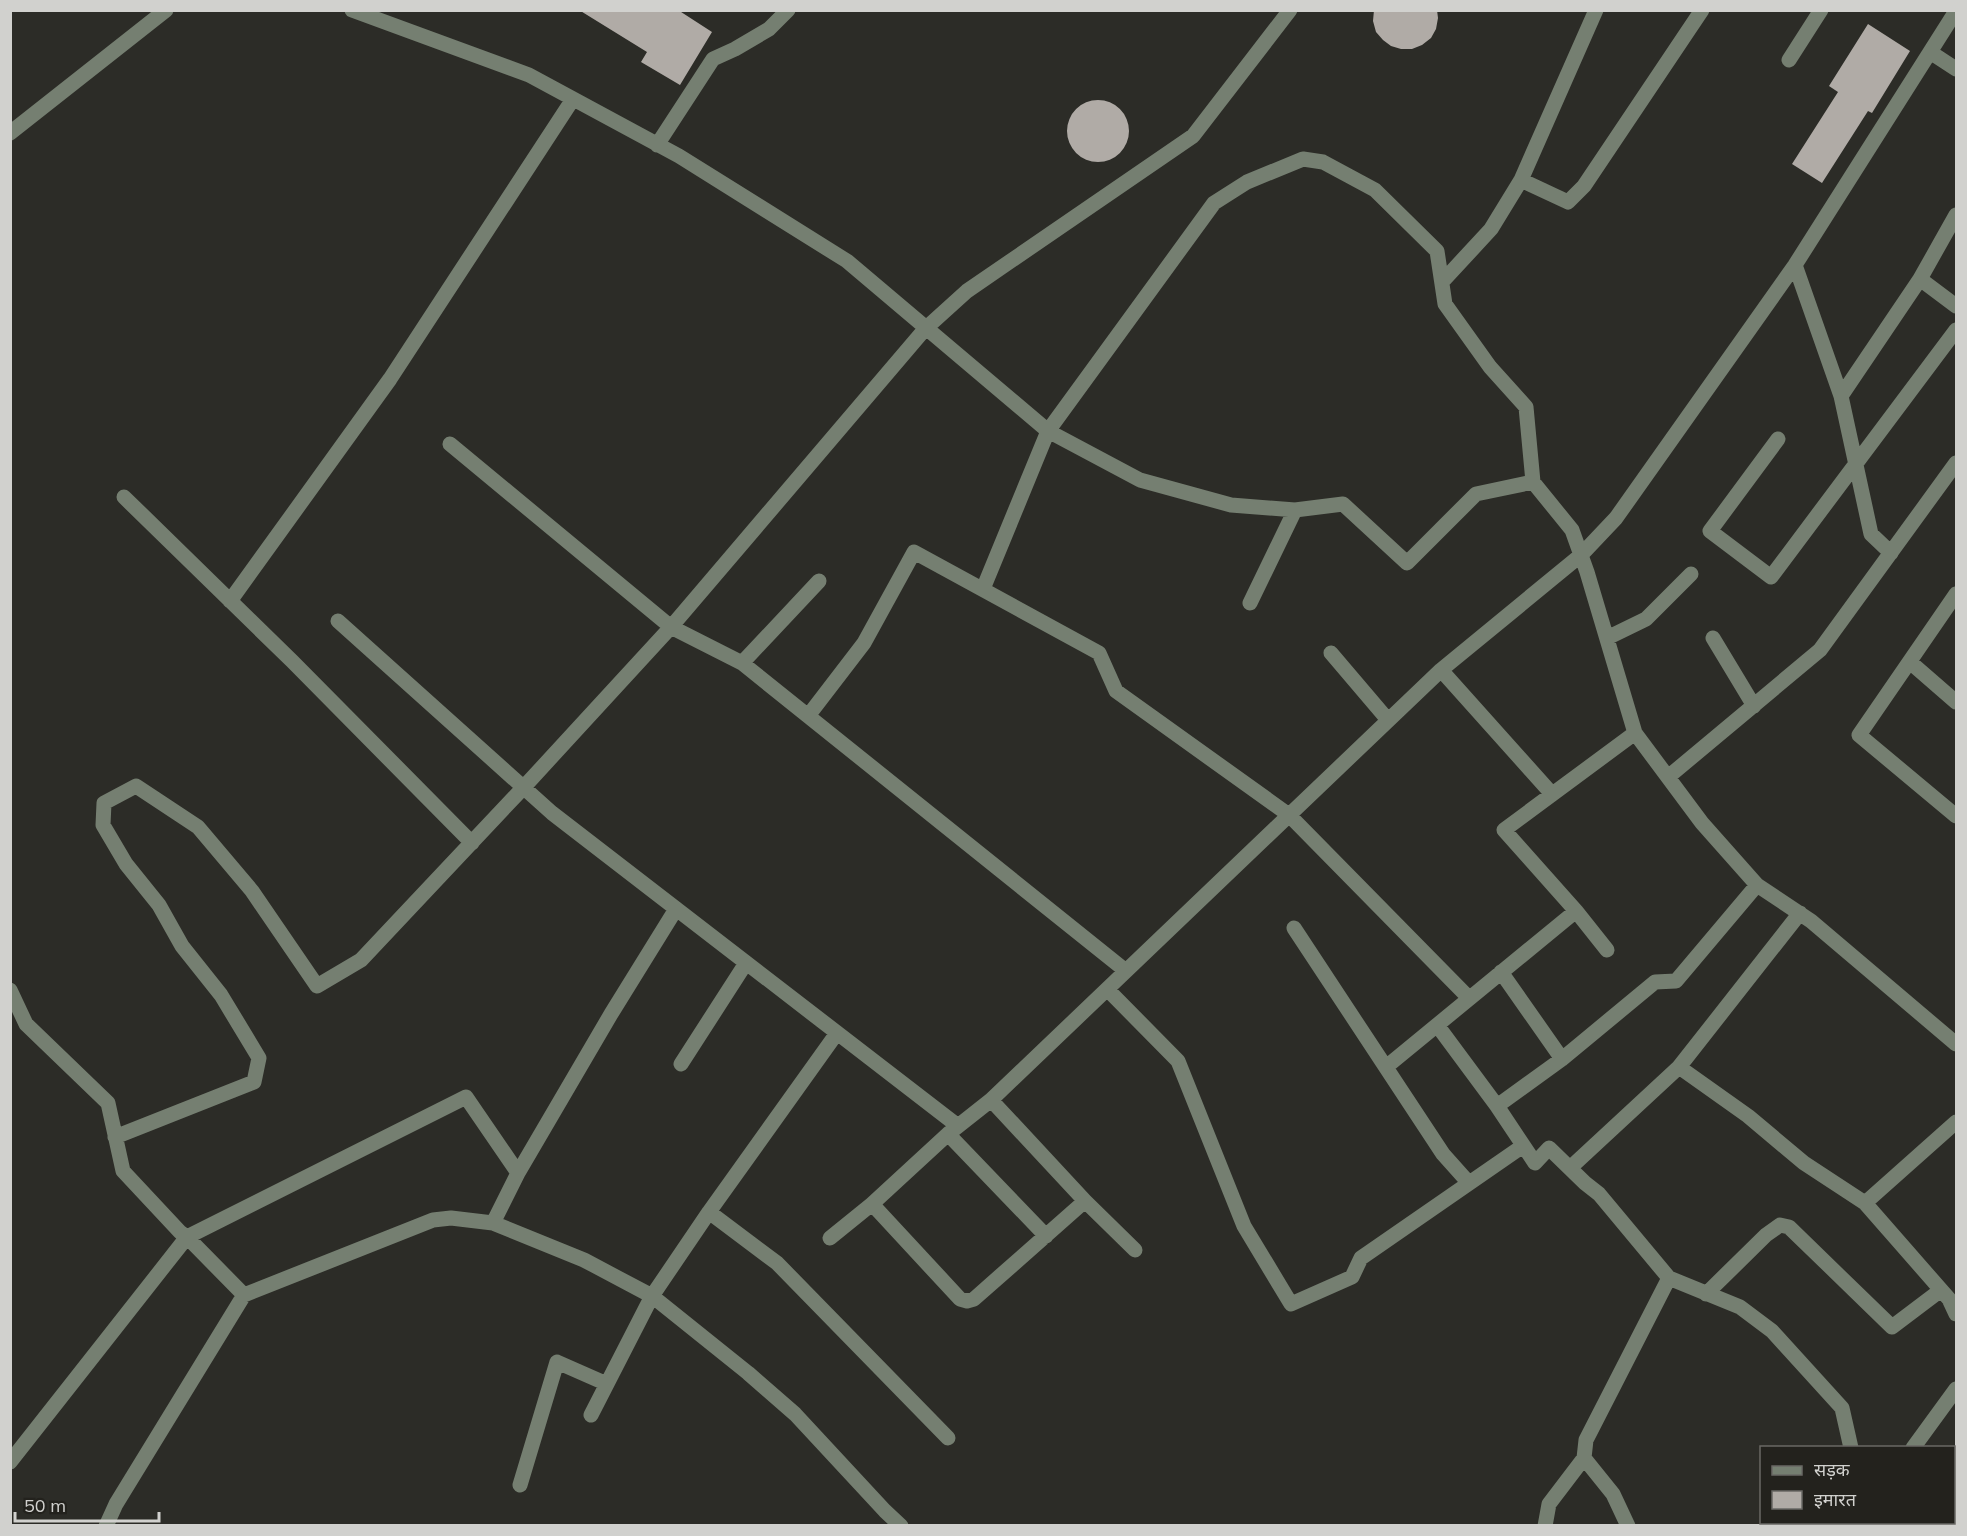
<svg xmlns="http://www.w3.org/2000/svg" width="1967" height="1536" font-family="Mulish,'Noto Sans Devanagari',sans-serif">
	<rect width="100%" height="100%" fill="#2c2c27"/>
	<path fill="#b0aba6" d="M 579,10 L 678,10 L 712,32 L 680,85 L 641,62 L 647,52 Z
		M 1374,10 L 1437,10 L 1438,18 L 1436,29 L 1431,38 L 1422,45 L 1412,49 L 1401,49 L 1391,46 L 1383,40 L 1376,32 L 1373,21 Z
		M 1868,24 L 1910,51 L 1872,113 L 1868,111 L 1822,183 L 1792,164 L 1838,92 L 1829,86 Z
		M1067 131a31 31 0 1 1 62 0a31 31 0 1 1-62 0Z"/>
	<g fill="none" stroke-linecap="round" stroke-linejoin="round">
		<path stroke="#757f71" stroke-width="15" d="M 352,10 L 529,75 L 679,156 L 847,261 L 1048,431 L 1140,480 L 1231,505 L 1295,510 L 1343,504 L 1407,563 L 1476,494 L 1533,482
			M 1930,52 L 1956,69
			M 1789,60 L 1821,10
			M 10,133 L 166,10
			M 657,145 L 713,59 L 735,49 L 769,29 L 788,10
			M 1521,180 L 1568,202 L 1584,186 L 1702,10
			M 1795,265 L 1841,396 L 1871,534 L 1891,553
			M 1920,279 L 1956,306
			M 1442,282 L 1491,229 L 1521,180 L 1596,10
			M 1841,396 L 1920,279 L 1956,215
			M 1778,439 L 1710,531 L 1771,577 L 1956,330
			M 450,444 L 671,627 L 742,663 L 1126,971
			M 124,497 L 292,661 L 472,843
			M 983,589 L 1048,431 L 1214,203 L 1247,182 L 1303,159 L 1323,162 L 1375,190 L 1437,251 L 1445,304 L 1490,367 L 1526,407 L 1533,482 L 1572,530 L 1587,572 L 1635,733 L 1702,823 L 1757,885 L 1811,921 L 1956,1044
			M 1956,594 L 1859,735 L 1956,816
			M 230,601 L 390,379 L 573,99
			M 1250,603 L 1295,510
			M 338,621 L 552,813 L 958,1126
			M 1607,638 L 1646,619 L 1691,574
			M 1713,638 L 1754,706
			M 1331,653 L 1388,720
			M 1910,662 L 1956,702
			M 742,663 L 819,581
			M 1441,670 L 1552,794
			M 808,716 L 864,643 L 914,552 L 1099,653 L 1116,691 L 1289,815 L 1469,998
			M 1668,777 L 1820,650 L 1956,463
			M 1800,913 L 1679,1067 L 1748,1116 L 1804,1163 L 1865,1203 L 1949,1299 L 1956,1314
			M 1294,928 L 1443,1154 L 1468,1182
			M 1607,950 L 1576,911 L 1504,830 L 1635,733
			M 1501,972 L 1562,1059
			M 1107,989 L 1178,1061 L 1244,1226 L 1291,1304 L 1352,1277 L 1361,1258 L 1523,1146
			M 10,990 L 26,1024 L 108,1103 L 123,1171 L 180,1232 L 187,1237 L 244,1295 L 116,1504 L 106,1526
			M 1437,1025 L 1497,1106 L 1535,1163 L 1549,1148 L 1585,1183 L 1599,1194 L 1669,1278 L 1740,1307 L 1772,1331 L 1842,1408 L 1851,1448
			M 681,1064 L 746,963
			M 1386,1067 L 1576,911
			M 991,1100 L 1085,1201 L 974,1299 L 967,1301 L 960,1299 L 872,1204 L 948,1134 L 991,1100 L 1441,670 L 1581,555 L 1616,518 L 1795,265 L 1956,11
			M 1497,1106 L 1562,1059 L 1655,982 L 1676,981 L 1757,885
			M 948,1134 L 1046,1236
			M 115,1137 L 254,1082 L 259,1058 L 221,995 L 182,946 L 159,905 L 126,864 L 103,825 L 104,803 L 136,786 L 198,827 L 252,891 L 317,986 L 361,960 L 523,788 L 671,627 L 925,329 L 967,291 L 1193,136 L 1290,10
			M 1570,1168 L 1679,1067
			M 518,1173 L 611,1014 L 676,909
			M 1085,1201 L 1135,1250
			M 1865,1203 L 1956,1122
			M 709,1212 L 777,1263 L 948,1438
			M 830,1238 L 872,1204
			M 1706,1294 L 1766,1235 L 1780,1225 L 1789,1227 L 1892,1327 L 1941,1290
			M 244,1295 L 433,1220 L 451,1218 L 493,1223 L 584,1260 L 652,1296 L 748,1373 L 795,1414 L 885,1511 L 901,1526
			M 591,1415 L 652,1296 L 709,1212 L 837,1033
			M 1913,1448 L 1956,1389
			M 10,1462 L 187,1237 L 466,1097 L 518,1173 L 493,1223
			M 520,1485 L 557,1362 L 607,1384
			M 1954,1504 L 1956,1505
			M 1545,1526 L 1549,1504 L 1584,1458
			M 1628,1526 L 1613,1494 L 1584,1458 L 1586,1440 L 1669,1278"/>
	</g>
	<rect width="1967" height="1536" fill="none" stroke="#d1d1ce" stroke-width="24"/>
	<rect x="1760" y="1446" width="195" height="78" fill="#23221d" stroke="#696864" stroke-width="1.5"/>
	<rect x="1772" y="1466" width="30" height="9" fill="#757f71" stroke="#696864" stroke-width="1.5"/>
	<text x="1814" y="1476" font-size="18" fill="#d1d1ce">सड़क</text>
	<rect x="1772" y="1491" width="30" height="18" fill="#b0aba6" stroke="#696864" stroke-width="1.5"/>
	<text x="1814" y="1506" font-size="18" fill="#d1d1ce">इमारत</text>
	<path d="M15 1512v9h144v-9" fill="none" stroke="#d1d1ce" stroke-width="3"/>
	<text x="24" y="1512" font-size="18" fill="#d1d1ce" stroke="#23221d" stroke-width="4.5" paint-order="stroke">50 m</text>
</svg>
